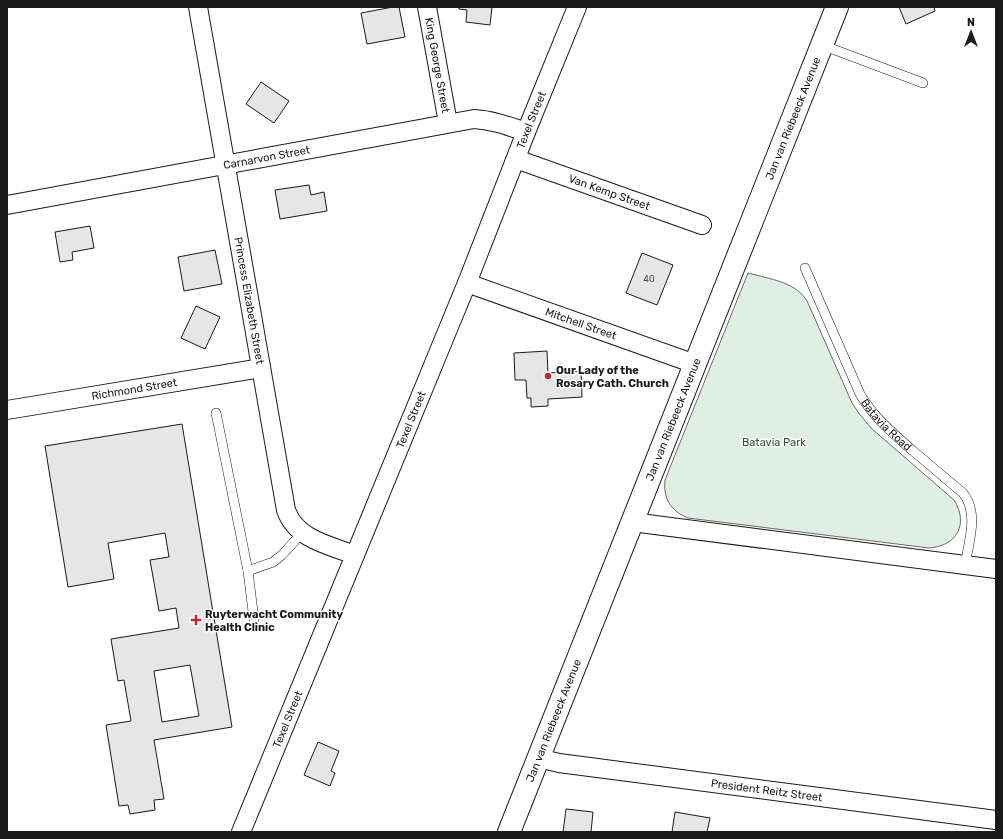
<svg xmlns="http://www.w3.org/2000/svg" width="1003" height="839" font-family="Rubik,sans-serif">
	<rect width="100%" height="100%" fill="#fff"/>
	<path fill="#e0efe3" stroke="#6a6a6a" d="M 748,273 C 769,279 798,282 808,303 L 852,403 L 858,412 L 871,428 L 954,500 C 969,524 957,546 929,548 L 688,518 C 671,511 663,499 665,480 Z"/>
	<path fill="#e6e6e6" stroke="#1a1a1a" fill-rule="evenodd" d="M 393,7 L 399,7 L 405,37 L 367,44 L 361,13 Z
		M 459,7 L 492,7 L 490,25 L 466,22 L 467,10 L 459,9 Z
		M 899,7 L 934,7 L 935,11 L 906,24 Z
		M 261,82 L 289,101 L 274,123 L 246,104 Z
		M 309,185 L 311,195 L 324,192 L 327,211 L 280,219 L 275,190 Z
		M 90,226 L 94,248 L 72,252 L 73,260 L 60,262 L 55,232 Z
		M 215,250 L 222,284 L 184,291 L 178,257 Z
		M 642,253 L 673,265 L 657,305 L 626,293 Z
		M 196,306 L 220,317 L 205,349 L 181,338 Z
		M 547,351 L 548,373 L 581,371 L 582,397 L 548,399 L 548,406 L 531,407 L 531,398 L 527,398 L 526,380 L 515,380 L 514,353 Z
		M 182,424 L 232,727 L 154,740 L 164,799 L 154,800 L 155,810 L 130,814 L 128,805 L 119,806 L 106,725 L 131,721 L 124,680 L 118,681 L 111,639 L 179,628 L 176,608 L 159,611 L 150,560 L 169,557 L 165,533 L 108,543 L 114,579 L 68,587 L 45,446 ZM 190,665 L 199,716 L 162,722 L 154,671 Z
		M 318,742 L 339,751 L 331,771 L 335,773 L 330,786 L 304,775 Z
		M 566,809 L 593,812 L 591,832 L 563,832 Z
		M 675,812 L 710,818 L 707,832 L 672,832 Z"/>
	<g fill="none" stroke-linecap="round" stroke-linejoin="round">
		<defs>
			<g id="service">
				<path d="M 822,45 L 923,83"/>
				<path id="s1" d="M 805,268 L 860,394 C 874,418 893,433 913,451 C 930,465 946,479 963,493 C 979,513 969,541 965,565"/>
				<path d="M 216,413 L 248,571 L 254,620"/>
				<path d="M 248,571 L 273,562 L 282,555 L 302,533"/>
			</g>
			<g id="minor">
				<path id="s2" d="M 198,7 L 286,510 C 296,539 328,545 355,555"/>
				<path id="s3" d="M 427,7 L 448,123"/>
				<path id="s4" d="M 516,159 L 702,225"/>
				<path id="s5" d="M 7,205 L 474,119 C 492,120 508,126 526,132"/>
				<path id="s6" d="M 467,283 L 695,364"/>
				<path id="s7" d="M 7,410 L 261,368"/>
				<path d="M 632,522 L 996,569"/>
				<path id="s8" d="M 538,758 L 559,763 L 996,820"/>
				<path id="s9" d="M 241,832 L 467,283 L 526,132 L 577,7"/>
			</g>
			<g id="tertiary">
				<path id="s10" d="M 509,832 L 837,7"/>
			</g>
		</defs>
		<use href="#service" stroke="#1a1a1a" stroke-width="10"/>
		<use href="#minor" stroke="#1a1a1a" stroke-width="20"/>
		<use href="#tertiary" stroke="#1a1a1a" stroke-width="24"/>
		<use href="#service" stroke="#fff" stroke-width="9"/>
		<use href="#minor" stroke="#fff" stroke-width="18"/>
		<use href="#tertiary" stroke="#fff" stroke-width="22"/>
	</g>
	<g fill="#c62828" stroke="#fff" stroke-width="1.5">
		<circle cx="548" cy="376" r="4"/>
		<path d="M194 614h4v4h4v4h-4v4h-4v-4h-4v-4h4z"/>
	</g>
	<g text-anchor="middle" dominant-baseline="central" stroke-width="3" stroke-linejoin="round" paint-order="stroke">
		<g font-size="9" fill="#4d4d4d">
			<text x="649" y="279">40</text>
		</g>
		<g font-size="11" fill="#1a1a1a" stroke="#fff">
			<text stroke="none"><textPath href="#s3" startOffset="59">King George Street</textPath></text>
			<text stroke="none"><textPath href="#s10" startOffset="768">Jan van Riebeeck Avenue</textPath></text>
			<text stroke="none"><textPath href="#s9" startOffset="769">Texel Street</textPath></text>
			<text stroke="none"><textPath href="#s5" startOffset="264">Carnarvon Street</textPath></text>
			<text stroke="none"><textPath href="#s4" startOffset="99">Van Kemp Street</textPath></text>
			<text stroke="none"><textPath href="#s2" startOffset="298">Princess Elizabeth Street</textPath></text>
			<text stroke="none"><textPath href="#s6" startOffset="121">Mitchell Street</textPath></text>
			<text stroke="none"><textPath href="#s7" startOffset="129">Richmond Street</textPath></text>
			<text stroke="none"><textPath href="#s9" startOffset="446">Texel Street</textPath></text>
			<text stroke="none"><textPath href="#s10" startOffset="444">Jan van Riebeeck Avenue</textPath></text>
			<text stroke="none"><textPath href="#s1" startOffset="178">Batavia Road</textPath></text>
			<text stroke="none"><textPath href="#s9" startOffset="122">Texel Street</textPath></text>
			<text stroke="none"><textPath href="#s10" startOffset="120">Jan van Riebeeck Avenue</textPath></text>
			<text stroke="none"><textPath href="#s8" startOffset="231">President Reitz Street</textPath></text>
		</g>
		<g font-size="11" font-weight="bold" fill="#1a1a1a" stroke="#fff" text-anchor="start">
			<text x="556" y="370">Our Lady of the<tspan x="556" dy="13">Rosary Cath. Church</tspan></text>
			<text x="205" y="614">Ruyterwacht Community<tspan x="205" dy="13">Health Clinic</tspan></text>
		</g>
		<g font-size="11" fill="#2b5a34" stroke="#fff">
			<text x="774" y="442">Batavia Park</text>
		</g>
	</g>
	<rect width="1003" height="839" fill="none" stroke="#1a1a1a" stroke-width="16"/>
	<g transform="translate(971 32)" stroke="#ffffff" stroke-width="3" paint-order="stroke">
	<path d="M0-3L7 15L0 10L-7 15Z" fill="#1a1a1a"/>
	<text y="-6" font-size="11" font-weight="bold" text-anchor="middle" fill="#1a1a1a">N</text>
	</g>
</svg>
